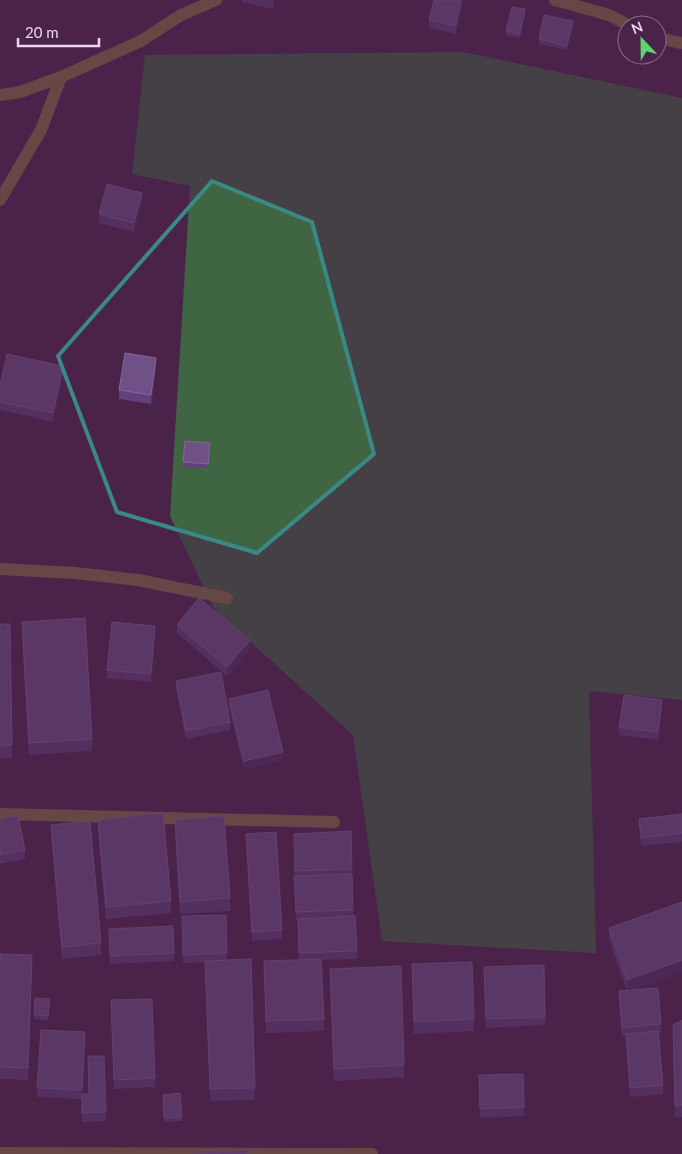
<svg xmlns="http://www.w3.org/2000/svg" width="682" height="1154" font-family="Lato,sans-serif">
	<rect width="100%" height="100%" fill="#4a234b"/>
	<path fill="#3f6542" d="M 463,52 L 682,98 L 682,700 L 589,691 L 596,953 L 382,941 L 353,735 L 214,609 L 170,516 L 190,186 L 132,174 L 145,55 Z"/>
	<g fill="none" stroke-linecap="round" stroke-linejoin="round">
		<path stroke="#897240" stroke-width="12" d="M 555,0 L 609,15 L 628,25
			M 657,38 L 682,43
			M 0,95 L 20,92 L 61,77 L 141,41 L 181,15 L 216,0
			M 0,200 L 41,130 L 61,77
			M 0,569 L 75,573 L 138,580 L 227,598
			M 0,814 L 334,822
			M 0,1153 L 372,1154"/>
	</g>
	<path fill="#60417c" d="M 242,0 L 275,0 L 273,9 L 242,2 Z
		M 434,0 L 463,0 L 456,34 L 429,28 L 429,20 Z
		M 525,14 L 520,38 L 506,35 L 506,31 Z
		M 573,25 L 567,50 L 539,44 L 539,39 Z
		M 142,201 L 134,232 L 99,223 L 99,214 Z
		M 156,367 L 151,404 L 119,399 L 119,390 Z
		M 63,374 L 53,422 L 0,410 L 0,386 Z
		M 185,441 L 210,443 L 208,468 L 183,467 Z
		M 22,622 L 92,739 L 92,751 L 29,755 L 22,634 Z
		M 0,624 L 10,624 L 12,758 L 0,758 Z
		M 177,625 L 250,649 L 227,676 L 177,633 Z
		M 155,634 L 151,682 L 107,678 L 107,670 Z
		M 176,681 L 230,722 L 230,730 L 186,739 L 176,689 Z
		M 229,699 L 283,761 L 244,769 L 229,707 Z
		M 662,709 L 658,740 L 619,735 L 619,727 Z
		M 682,814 L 682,842 L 641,846 L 639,819 Z
		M 0,819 L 25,850 L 25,859 L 0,864 Z
		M 98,820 L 171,901 L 171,913 L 106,919 L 98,832 Z
		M 175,820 L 230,898 L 230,911 L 180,914 L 175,832 Z
		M 51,825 L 101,943 L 101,955 L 62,959 L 51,837 Z
		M 246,834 L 282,930 L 282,939 L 252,941 Z
		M 294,842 L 352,869 L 353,916 L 357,951 L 357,959 L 322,960 L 324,1031 L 266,1033 L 264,961 L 299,960 L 298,920 L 296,920 Z
		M 682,902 L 682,972 L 631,990 L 661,1024 L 661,1033 L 659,1033 L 663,1085 L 663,1094 L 630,1097 L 626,1036 L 622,1036 L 619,1000 L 619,991 L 627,991 L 609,940 L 609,928 Z
		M 226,915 L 227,960 L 255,1088 L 255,1100 L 210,1101 L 205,962 L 183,963 L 182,925 Z
		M 109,938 L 174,953 L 174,961 L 110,964 Z
		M 0,954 L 32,967 L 28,1080 L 0,1079 Z
		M 412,964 L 474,1019 L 474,1031 L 414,1034 Z
		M 544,965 L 545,1025 L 486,1028 L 484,976 Z
		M 330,969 L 404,1065 L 404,1077 L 334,1081 Z
		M 35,998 L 50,1003 L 48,1020 L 34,1019 Z
		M 111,1009 L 155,1078 L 155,1087 L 114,1089 Z
		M 682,1020 L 682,1117 L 675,1117 L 673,1037 Z
		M 85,1040 L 82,1094 L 106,1112 L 106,1121 L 82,1122 L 82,1099 L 37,1097 L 37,1088 Z
		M 479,1083 L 524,1107 L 524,1116 L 480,1118 Z
		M 180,1093 L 182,1121 L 164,1122 L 163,1095 Z"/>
	<path fill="#512e63" d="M 273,0 L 275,0 L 273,9 Z
		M 461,0 L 463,0 L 456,34 L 456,26 Z
		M 525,9 L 525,14 L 520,38 L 520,34 Z
		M 573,21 L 573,25 L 567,50 L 567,46 Z
		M 142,193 L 142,201 L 134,232 L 134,223 Z
		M 156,358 L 156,367 L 151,404 L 151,395 Z
		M 63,366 L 63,374 L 53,422 L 53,413 Z
		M 155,626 L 155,634 L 151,682 L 151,674 Z
		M 250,640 L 250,649 L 227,676 L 227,667 Z
		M 662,700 L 662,709 L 658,740 L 658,732 Z
		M 283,752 L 283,761 L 244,769 L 244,761 Z
		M 682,960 L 682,972 L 627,992 L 627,980 Z"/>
	<path fill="#6f5188" stroke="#836698" d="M 434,0 L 461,0 L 456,26 L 429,20 Z
		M 512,7 L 525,9 L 520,34 L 506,31 Z
		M 544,15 L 573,21 L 567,46 L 539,39 Z
		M 107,184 L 142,193 L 134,223 L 99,214 Z
		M 125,353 L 156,358 L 151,395 L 119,390 Z
		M 7,354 L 63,366 L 53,413 L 0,402 L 0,386 Z
		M 185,441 L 210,443 L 208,464 L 183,462 Z
		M 199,598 L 250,640 L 227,667 L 177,625 Z
		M 85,618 L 92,739 L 29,743 L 22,622 Z
		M 112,622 L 155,626 L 151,674 L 107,670 Z
		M 0,624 L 10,624 L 12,745 L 0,746 Z
		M 221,672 L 230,722 L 186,731 L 176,681 Z
		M 268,690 L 283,752 L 244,761 L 229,699 Z
		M 624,695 L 662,700 L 658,732 L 619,727 Z
		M 163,813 L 171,901 L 106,907 L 98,820 Z
		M 682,814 L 682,833 L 641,838 L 639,819 Z
		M 18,816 L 25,850 L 0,855 L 0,819 Z
		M 224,816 L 230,898 L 180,902 L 175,820 Z
		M 90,821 L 101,943 L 62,947 L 51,825 Z
		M 351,831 L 352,869 L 295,871 L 294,834 Z
		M 276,832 L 282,930 L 252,932 L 246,834 Z
		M 352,874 L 353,910 L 296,912 L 294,876 Z
		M 682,902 L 682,960 L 627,980 L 609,928 Z
		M 226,915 L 227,953 L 183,955 L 182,916 Z
		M 355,916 L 357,951 L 299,953 L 298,919 Z
		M 173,926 L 174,953 L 110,956 L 109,929 Z
		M 0,954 L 32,955 L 28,1068 L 0,1067 Z
		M 251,959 L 255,1088 L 210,1089 L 205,961 Z
		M 321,959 L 324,1019 L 266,1021 L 264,961 Z
		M 472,962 L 474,1019 L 414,1022 L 412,964 Z
		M 544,965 L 545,1017 L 486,1019 L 484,967 Z
		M 401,966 L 404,1065 L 334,1069 L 330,969 Z
		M 658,988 L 661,1024 L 622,1028 L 619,991 Z
		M 35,998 L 50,999 L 48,1016 L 34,1015 Z
		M 152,999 L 155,1078 L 114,1080 L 111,1000 Z
		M 682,1020 L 682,1105 L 675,1105 L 673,1025 Z
		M 41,1030 L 85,1032 L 82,1090 L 37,1088 Z
		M 658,1031 L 663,1085 L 630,1088 L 626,1034 Z
		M 88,1056 L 104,1056 L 106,1112 L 82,1113 L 82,1094 L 89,1094 Z
		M 523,1074 L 524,1107 L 480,1109 L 479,1075 Z
		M 180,1093 L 182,1117 L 164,1118 L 163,1095 Z
		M 247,1150 L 247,1154 L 191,1154 Z"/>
	<path d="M0 0H682V1154H0ZM 212,181 L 312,222 L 374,454 L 257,553 L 117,512 L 58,356 Z" fill="#4a234b" fill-opacity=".55" fill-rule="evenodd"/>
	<path fill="none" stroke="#3b8987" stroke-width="4" stroke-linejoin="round" d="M 212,181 L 312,222 L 374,454 L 257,553 L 117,512 L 58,356 Z"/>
	<g transform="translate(642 40) rotate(338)"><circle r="24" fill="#4a234b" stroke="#8b6a8c"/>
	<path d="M0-4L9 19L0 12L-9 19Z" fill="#5dd56d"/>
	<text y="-8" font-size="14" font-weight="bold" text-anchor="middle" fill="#edd5ed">N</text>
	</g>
	<path d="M18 38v8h81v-8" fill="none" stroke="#edd5ed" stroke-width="2.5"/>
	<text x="25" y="38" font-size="15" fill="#edd5ed" stroke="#4a234b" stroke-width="4" paint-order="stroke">20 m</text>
</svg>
